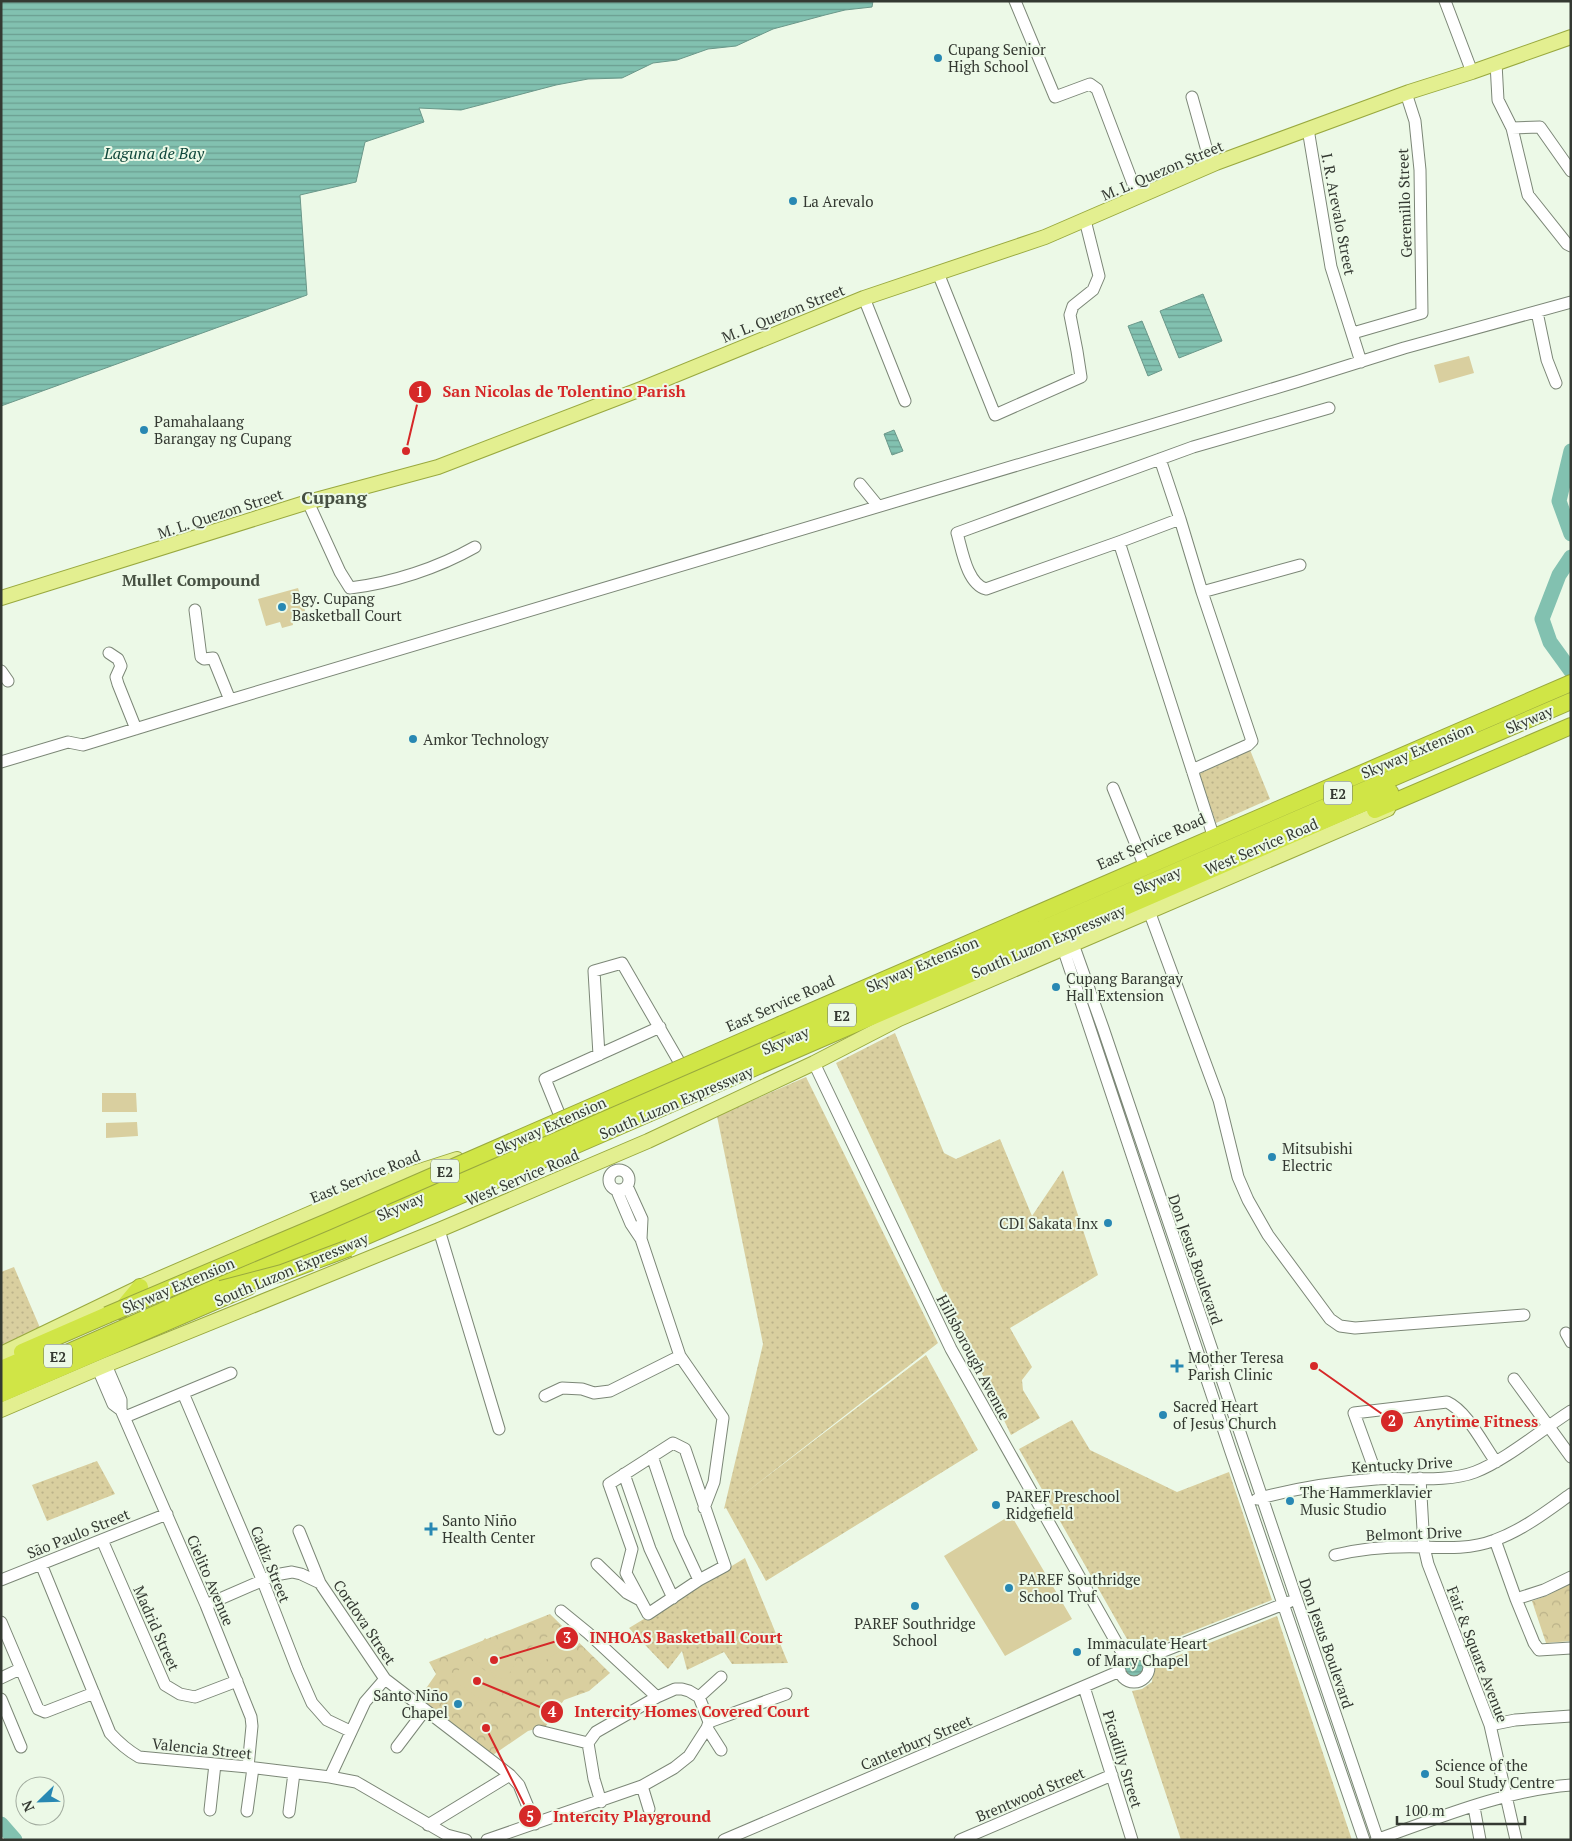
<svg xmlns="http://www.w3.org/2000/svg" width="1572" height="1841" font-family="'PT Serif',serif">
	<defs>
		<pattern id="grass-dots" width="8" height="8" patternUnits="userSpaceOnUse" patternTransform="scale(1.25)"><rect width="8" height="8" fill="#d9cf9f"/><path d="M2 2h.1M6 6h.1" fill="none" stroke="#bbb289" stroke-width="1.8" stroke-linecap="round"/></pattern>
		<pattern id="park-crowns" width="20" height="18" patternUnits="userSpaceOnUse" patternTransform="scale(1.25)"><rect width="20" height="18" fill="#d9cf9f"/><path d="M2 6a3 3 0 1 1 6 0M12 15a3 3 0 1 1 6 0" fill="none" stroke="#bbb289"/></pattern>
		<pattern id="water-rules" width="6" height="5" patternUnits="userSpaceOnUse" patternTransform="scale(1.25)"><rect width="6" height="5" fill="#82c1b0"/><path d="M0 2.5h6" fill="none" stroke="#6b9e90"/></pattern>
	</defs>
	<rect width="100%" height="100%" fill="#ecf9e7"/>
	<path fill="url(#grass-dots)" d="M 1250,750 L 1270,799 L 1216,823 L 1199,774 Z
		M 895,1033 L 944,1153 L 956,1159 L 1000,1139 L 1032,1216 L 1063,1170 L 1098,1275 L 1010,1328 L 1032,1367 L 1022,1380 L 1023,1390 L 1040,1418 L 1011,1435 L 836,1063 Z
		M 806,1077 L 938,1343 L 735,1501 L 926,1355 L 978,1450 L 766,1581 L 726,1508 L 724,1509 L 763,1344 L 717,1116 Z
		M 14,1267 L 41,1330 L 1,1348 L 1,1272 Z
		M 1072,1420 L 1090,1450 L 1177,1492 L 1229,1472 L 1272,1600 L 1147,1649 L 1138,1639 L 1127,1639 L 1019,1449 Z
		M 97,1461 L 115,1494 L 47,1521 L 32,1485 Z
		M 745,1558 L 788,1663 L 732,1664 L 724,1652 L 687,1670 L 682,1651 L 668,1669 L 629,1628 Z
		M 1277,1616 L 1352,1840 L 1181,1840 L 1132,1691 L 1142,1689 L 1152,1682 L 1154,1665 Z"/>
	<path fill="url(#park-crowns)" d="M 1571,1583 L 1571,1641 L 1546,1643 L 1532,1601 L 1546,1596 Z
		M 550,1614 L 610,1673 L 589,1691 L 564,1700 L 546,1726 L 528,1731 L 490,1757 L 418,1700 L 436,1674 L 429,1662 Z"/>
	<path fill="#d9cf9f" d="M 1469,356 L 1474,373 L 1439,383 L 1434,365 Z
		M 298,588 L 306,614 L 292,619 L 293,625 L 282,628 L 280,622 L 266,626 L 258,599 Z
		M 102,1093 L 136,1093 L 137,1112 L 102,1112 Z
		M 137,1122 L 138,1136 L 106,1138 L 106,1123 Z
		M 1011,1515 L 1072,1619 L 1005,1656 L 944,1556 Z
		M 558,1630 L 568,1646 L 539,1664 L 529,1648 Z
		M 485,1638 L 517,1662 L 504,1681 L 471,1657 Z
		M 468,1658 L 502,1683 L 487,1704 L 452,1679 Z"/>
	<path fill="url(#water-rules)" stroke="#6b988a" d="M 1,1 L 873,1 L 872,7 L 845,10 L 825,15 L 773,29 L 736,46 L 708,49 L 677,60 L 653,63 L 622,78 L 588,79 L 556,85 L 461,110 L 419,108 L 424,122 L 365,142 L 356,182 L 300,195 L 307,295 L 1,406 Z
		M 1203,294 L 1222,341 L 1179,358 L 1160,311 Z
		M 1142,321 L 1162,370 L 1148,376 L 1128,326 Z
		M 894,430 L 903,451 L 892,455 L 884,434 Z
		M1123 1667a11 11 0 1 1 22 0a11 11 0 1 1-22 0Z"/>
	<g fill="none" stroke-linecap="round" stroke-linejoin="round">
		<path stroke="#82c1b0" stroke-width="15" d="M 1571,451 L 1559,501 L 1571,534
			M 1571,557 L 1559,575 L 1542,619 L 1550,642 L 1571,671
			M 1,1824 L 15,1840"/>
		<defs>
			<path id="minor" d="M 1015,1 L 1055,97 L 1090,84 L 1097,89 L 1138,197
				M 1445,1 L 1472,72
				M 1496,63 L 1498,100 L 1512,128 L 1528,195 L 1567,244 L 1571,246
				M 1192,97 L 1211,165
				M 1512,128 L 1540,127 L 1571,171
				M 1308,129 L 1331,267 L 1361,362
				M 938,273 L 995,415 L 1081,377 L 1077,351 L 1070,315 L 1073,306 L 1093,290 L 1099,276 L 1085,220
				M 864,298 L 905,401
				M 1537,312 L 1547,360 L 1556,383
				M 1353,333 L 1422,313 L 1420,170 L 1415,121 L 1406,93
				M 1160,459 L 1180,519 L 1202,592 L 1252,741 L 1248,745 L 1192,770
				M 860,484 L 878,506
				M 308,502 L 340,572 L 350,588 C 392,583 438,568 475,547
				M 1180,519 L 1119,542 L 986,589 C 967,584 962,550 957,533 L 1193,447 L 1329,408
				M 1119,542 L 1212,832
				M 1202,592 L 1300,565
				M 195,610 L 201,657 L 204,659 L 213,658 L 230,700
				M 109,653 L 118,659 L 121,666 L 116,677 L 118,684 L 136,729
				M 1,671 L 8,681
				M 1,762 L 68,742 L 83,745 L 230,700 L 1299,381 L 1404,348 L 1571,302
				M 1113,788 L 1143,862
				M 1149,911 L 1219,1100 L 1238,1177 L 1248,1200 L 1268,1235 L 1330,1319 L 1340,1326 L 1355,1328 L 1524,1315
				M 1073,944 L 1103,1028 L 1378,1840
				M 1063,948 L 1231,1452 L 1364,1840
				M 599,1055 L 594,971 L 622,963 L 681,1065
				M 814,1063 L 951,1349 L 1124,1656
				M 560,1116 L 545,1079 L 660,1027
				M609 1180a10 10 0 1 1 20 0a10 10 0 1 1-20 0Z
				M 627,1186 L 642,1219 L 641,1239
				M 617,1191 L 631,1224 L 641,1239 L 680,1356 L 723,1418 L 714,1482 L 704,1508
				M 439,1230 L 499,1429
				M 1566,1333 L 1571,1342
				M 106,1365 L 121,1400 L 121,1410 L 206,1605 L 251,1717 L 252,1726 L 248,1767
				M 98,1369 L 113,1404 L 121,1410
				M 1514,1379 L 1571,1457
				M 183,1393 L 262,1579 L 297,1669 L 312,1703 L 327,1720 L 350,1731
				M 545,1396 L 562,1388 L 582,1389 L 594,1393 L 610,1391 L 680,1356
				M 125,1417 L 231,1373
				M 673,1443 L 685,1449 L 725,1566 L 699,1580 L 648,1614 L 626,1573 L 632,1549 L 609,1484 Z
				M 652,1456 L 679,1537 L 699,1580
				M 624,1474 L 650,1549 L 673,1598
				M 1420,1478 L 1424,1547 L 1428,1564 L 1490,1725 L 1516,1840
				M 1378,1479 L 1354,1413 L 1447,1402 C 1467,1411 1483,1444 1496,1462
				M 1257,1499 C 1296,1488 1336,1482 1376,1479 C 1407,1477 1446,1483 1475,1472 C 1506,1460 1541,1430 1571,1411
				M 299,1531 L 320,1583
				M 102,1540 L 165,1685 L 180,1694 L 195,1697 L 237,1681
				M 1495,1540 L 1516,1599 L 1534,1643 L 1539,1650 L 1571,1648
				M 1335,1555 C 1364,1548 1393,1546 1423,1547 C 1448,1548 1472,1549 1495,1540 C 1523,1530 1547,1511 1571,1494
				M 41,1564 L 110,1733 C 119,1743 127,1750 139,1757 L 248,1767 L 330,1777 L 356,1782 L 447,1835 L 466,1840
				M 597,1564 L 627,1593 L 640,1600
				M 1,1580 L 167,1514
				M 1516,1599 L 1544,1590 L 1571,1577
				M 206,1605 L 275,1575 L 292,1572 L 301,1574 L 320,1583 L 385,1679 L 510,1775 L 519,1785 L 535,1824
				M 561,1611 L 588,1633 L 657,1697
				M 1,1622 L 38,1709 L 45,1712 L 94,1693
				M1119 1667a15 15 0 1 1 30 0a15 15 0 1 1-30 0Z
				M 1146,1658 L 1289,1602
				M 1,1678 L 20,1669
				M 1084,1687 L 1132,1840
				M 699,1697 L 721,1677
				M 1,1699 L 21,1747
				M 709,1722 L 786,1694
				M 1490,1725 L 1515,1720 L 1571,1716
				M 707,1728 L 721,1750
				M 539,1731 L 588,1743
				M 397,1747 L 425,1710
				M 330,1777 L 365,1702 L 385,1679
				M 642,1786 L 649,1809
				M 1474,1807 L 1480,1840
				M 210,1810 L 215,1764
				M 247,1811 L 253,1768
				M 289,1812 L 294,1773
				M 428,1825 L 510,1775
				M 487,1840 L 642,1786 L 674,1768 L 689,1756 L 707,1728 L 709,1722 L 699,1697 L 689,1691 L 682,1689 L 675,1689 L 657,1697 L 596,1732 L 588,1743 L 594,1779 L 601,1802
				M 724,1840 L 1120,1671
				M 960,1840 L 1112,1775
				M 1376,1840 C 1438,1818 1505,1790 1571,1785"/>
			<path id="major" d="M 1,598 L 308,502 L 438,467 L 641,389 L 864,298 L 1045,237 L 1216,163 L 1409,92 L 1472,72 L 1571,37
				M 1,1354 L 140,1287 L 376,1185 L 457,1159
				M 1,1410 L 106,1365 L 439,1230 L 648,1141 L 814,1063 L 899,1019 L 1388,809"/>
			<path id="highway" d="M 1375,810 L 1571,726
				M 782,1024 L 1571,683
				M 334,1250 L 1390,792
				M 120,1311 L 140,1287
				M 22,1352 L 107,1315
				M 1,1369 L 38,1353
				M 1,1382 L 446,1186 L 1571,701
				M 1,1394 L 248,1287"/>
		</defs>
		<use href="#minor" stroke="#7c8777" stroke-width="13"/>
		<use href="#major" stroke="#99a93f" stroke-width="16"/>
		<use href="#highway" stroke="#99a93f" stroke-width="18"/>
		<use href="#minor" stroke="#fff" stroke-width="11"/>
		<use href="#major" stroke="#e3ef90" stroke-width="14"/>
		<use href="#highway" stroke="#d0e546" stroke-width="16"/>
		<defs>
			<path id="highway-bridge" d="M 221,1289 L 282,1273 L 349,1248
				M 107,1315 L 327,1222 L 782,1024"/>
		</defs>
		<use href="#highway-bridge" stroke="#99a93f" stroke-width="18" stroke-linecap="butt"/>
		<use href="#highway-bridge" stroke="#d0e546" stroke-width="16"/>
	</g>
	<g fill="#2888b3" stroke="#ecf9e7" stroke-width="2">
		<circle cx="938" cy="58" r="5"/>
		<circle cx="793" cy="201" r="5"/>
		<circle cx="144" cy="430" r="5"/>
		<circle cx="282" cy="607" r="5"/>
		<circle cx="413" cy="739" r="5"/>
		<circle cx="1056" cy="987" r="5"/>
		<circle cx="1272" cy="1157" r="5"/>
		<circle cx="1108" cy="1223" r="5"/>
		<path d="M1174.5 1358.5h5v5h5v5h-5v5h-5v-5h-5v-5h5z"/>
		<circle cx="1163" cy="1415" r="5"/>
		<circle cx="1290" cy="1501" r="5"/>
		<circle cx="996" cy="1505" r="5"/>
		<path d="M428.5 1521.5h5v5h5v5h-5v5h-5v-5h-5v-5h5z"/>
		<circle cx="1009" cy="1588" r="5"/>
		<circle cx="915" cy="1606" r="5"/>
		<circle cx="1077" cy="1652" r="5"/>
		<circle cx="458" cy="1704" r="5"/>
		<circle cx="1425" cy="1774" r="5"/>
	</g>
	<g text-anchor="middle" dominant-baseline="central" stroke-width="4" stroke-linejoin="round" paint-order="stroke">
		<g fill="#ecf9e7" stroke="#6b7368" stroke-width="1">
			<rect x="1324" y="781.5" width="28" height="23" rx="4"/>
			<rect x="828" y="1003.5" width="28" height="23" rx="4"/>
			<rect x="431" y="1159.5" width="28" height="23" rx="4"/>
			<rect x="44" y="1344.5" width="28" height="23" rx="4"/>
		</g>
		<g font-size="14" font-weight="bold" fill="#343932">
			<text x="1338" y="793">E2</text>
			<text x="842" y="1015">E2</text>
			<text x="445" y="1171">E2</text>
			<text x="58" y="1356">E2</text>
		</g>
		<g font-size="15" fill="#343932" stroke="#ecf9e7" text-anchor="start">
			<text x="948" y="49">Cupang Senior<tspan x="948" dy="17">High School</tspan></text>
			<text x="803" y="201">La Arevalo</text>
			<text x="154" y="421">Pamahalaang<tspan x="154" dy="17">Barangay ng Cupang</tspan></text>
			<text x="292" y="598">Bgy. Cupang<tspan x="292" dy="17">Basketball Court</tspan></text>
			<text x="423" y="739">Amkor Technology</text>
			<text x="1066" y="978">Cupang Barangay<tspan x="1066" dy="17">Hall Extension</tspan></text>
			<text x="1282" y="1148">Mitsubishi<tspan x="1282" dy="17">Electric</tspan></text>
			<text x="1098" y="1223" text-anchor="end">CDI Sakata Inx</text>
			<text x="1188" y="1357">Mother Teresa<tspan x="1188" dy="17">Parish Clinic</tspan></text>
			<text x="1173" y="1406">Sacred Heart<tspan x="1173" dy="17">of Jesus Church</tspan></text>
			<text x="1300" y="1492">The Hammerklavier<tspan x="1300" dy="17">Music Studio</tspan></text>
			<text x="1006" y="1496">PAREF Preschool<tspan x="1006" dy="17">Ridgefield</tspan></text>
			<text x="442" y="1520">Santo Niño<tspan x="442" dy="17">Health Center</tspan></text>
			<text x="1019" y="1579">PAREF Southridge<tspan x="1019" dy="17">School Truf</tspan></text>
			<text x="915" y="1623" text-anchor="middle">PAREF Southridge<tspan x="915" dy="17">School</tspan></text>
			<text x="1087" y="1643">Immaculate Heart<tspan x="1087" dy="17">of Mary Chapel</tspan></text>
			<text x="448" y="1695" text-anchor="end">Santo Niño<tspan x="448" dy="17">Chapel</tspan></text>
			<text x="1435" y="1765">Science of the<tspan x="1435" dy="17">Soul Study Centre</tspan></text>
		</g>
		<g font-size="15" fill="#343932" stroke="#ecf9e7">
			<text transform="translate(1162 170) rotate(-23)">M. L. Quezon Street</text>
			<text transform="translate(1404 203) rotate(-92)">Geremillo Street</text>
			<text transform="translate(1339 214) rotate(79)">I. R. Arevalo Street</text>
			<text transform="translate(783 313) rotate(-22)">M. L. Quezon Street</text>
			<text transform="translate(220 513) rotate(-18)">M. L. Quezon Street</text>
			<text transform="translate(1529 719) rotate(-23)">Skyway</text>
			<text transform="translate(1417 750) rotate(-23)">Skyway Extension</text>
			<text transform="translate(1151 841) rotate(-24)">East Service Road</text>
			<text transform="translate(1261 846) rotate(-23)">West Service Road</text>
			<text transform="translate(1157 880) rotate(-23)">Skyway</text>
			<text transform="translate(1048 941) rotate(-23)">South Luzon Expressway</text>
			<text transform="translate(922 964) rotate(-23)">Skyway Extension</text>
			<text transform="translate(780 1003) rotate(-24)">East Service Road</text>
			<text transform="translate(785 1040) rotate(-23)">Skyway</text>
			<text transform="translate(676 1102) rotate(-23)">South Luzon Expressway</text>
			<text transform="translate(550 1125) rotate(-24)">Skyway Extension</text>
			<text transform="translate(365 1176) rotate(-22)">East Service Road</text>
			<text transform="translate(522 1177) rotate(-23)">West Service Road</text>
			<text transform="translate(400 1206) rotate(-24)">Skyway</text>
			<text transform="translate(1196 1259) rotate(71)">Don Jesus Boulevard</text>
			<text transform="translate(291 1269) rotate(-23)">South Luzon Expressway</text>
			<text transform="translate(178 1285) rotate(-23)">Skyway Extension</text>
			<text transform="translate(974 1357) rotate(62)">Hillsborough Avenue</text>
			<text transform="translate(1402 1464) rotate(-3)">Kentucky Drive</text>
			<text transform="translate(78 1533) rotate(-22)">São Paulo Street</text>
			<text transform="translate(1414 1533) rotate(-2)">Belmont Drive</text>
			<text transform="translate(271 1564) rotate(68)">Cadiz Street</text>
			<text transform="translate(211 1580) rotate(67)">Cielito Avenue</text>
			<text transform="translate(365 1622) rotate(56)">Cordova Street</text>
			<text transform="translate(157 1628) rotate(66)">Madrid Street</text>
			<text transform="translate(1327 1643) rotate(71)">Don Jesus Boulevard</text>
			<text transform="translate(1478 1654) rotate(69)">Fair &amp; Square Avenue</text>
			<text transform="translate(916 1742) rotate(-23)">Canterbury Street</text>
			<text transform="translate(202 1748) rotate(6)">Valencia Street</text>
			<text transform="translate(1123 1759) rotate(73)">Picadilly Street</text>
			<text transform="translate(1030 1794) rotate(-23)">Brentwood Street</text>
		</g>
		<g font-size="16" font-style="italic" fill="#10473b" stroke="#ecf9e7">
			<text x="154" y="153">Laguna de Bay</text>
		</g>
		<g font-size="16" font-weight="bold" fill="#465042" stroke="#ecf9e7">
			<text x="191" y="580">Mullet Compound</text>
		</g>
		<g font-size="18" font-weight="bold" fill="#465042" stroke="#ecf9e7">
			<text x="334" y="497">Cupang</text>
		</g>
	</g>
	<path fill="none" stroke="#d62828" stroke-width="2" d="M406 451L420 392M1314 1366L1392 1421M494 1660L567 1638M477 1681L552 1712M486 1728L530 1816"/>
	<g fill="#d62828" stroke="#ecf9e7" stroke-width="2">
		<circle cx="406" cy="451" r="5"/>
		<circle cx="1314" cy="1366" r="5"/>
		<circle cx="494" cy="1660" r="5"/>
		<circle cx="477" cy="1681" r="5"/>
		<circle cx="486" cy="1728" r="5"/>
		<circle cx="420" cy="392" r="12"/>
		<circle cx="1392" cy="1421" r="12"/>
		<circle cx="567" cy="1638" r="12"/>
		<circle cx="552" cy="1712" r="12"/>
		<circle cx="530" cy="1816" r="12"/>
	</g>
	<g font-size="15" text-anchor="middle" font-weight="bold" fill="#fff">
		<text x="420" y="397">1</text>
		<text x="1392" y="1426">2</text>
		<text x="567" y="1643">3</text>
		<text x="552" y="1717">4</text>
		<text x="530" y="1822">5</text>
	</g>
	<g font-size="16" text-anchor="middle" font-weight="bold" fill="#d62828" stroke="#ecf9e7" stroke-width="4" stroke-linejoin="round" paint-order="stroke">
		<text x="564" y="397">San Nicolas de Tolentino Parish</text>
		<text x="1476" y="1427">Anytime Fitness</text>
		<text x="686" y="1643">INHOAS Basketball Court</text>
		<text x="692" y="1717">Intercity Homes Covered Court</text>
		<text x="632" y="1822">Intercity Playground</text>
	</g>
	<rect width="1572" height="1841" fill="none" stroke="#343932" stroke-width="5"/>
	<g transform="translate(40 1801) rotate(247)"><circle r="24" fill="#ecf9e7" stroke="#a2ac9f"/>
	<path d="M0-4L9 19L0 12L-9 19Z" fill="#2888b3"/>
	<text y="-8" font-size="14" font-weight="bold" text-anchor="middle" fill="#343932">N</text>
	</g>
	<path d="M1397 1816v8h128v-8" fill="none" stroke="#343932" stroke-width="2.5"/>
	<text x="1404" y="1816" font-size="15" fill="#343932" stroke="#ecf9e7" stroke-width="4" paint-order="stroke">100 m</text>
</svg>
